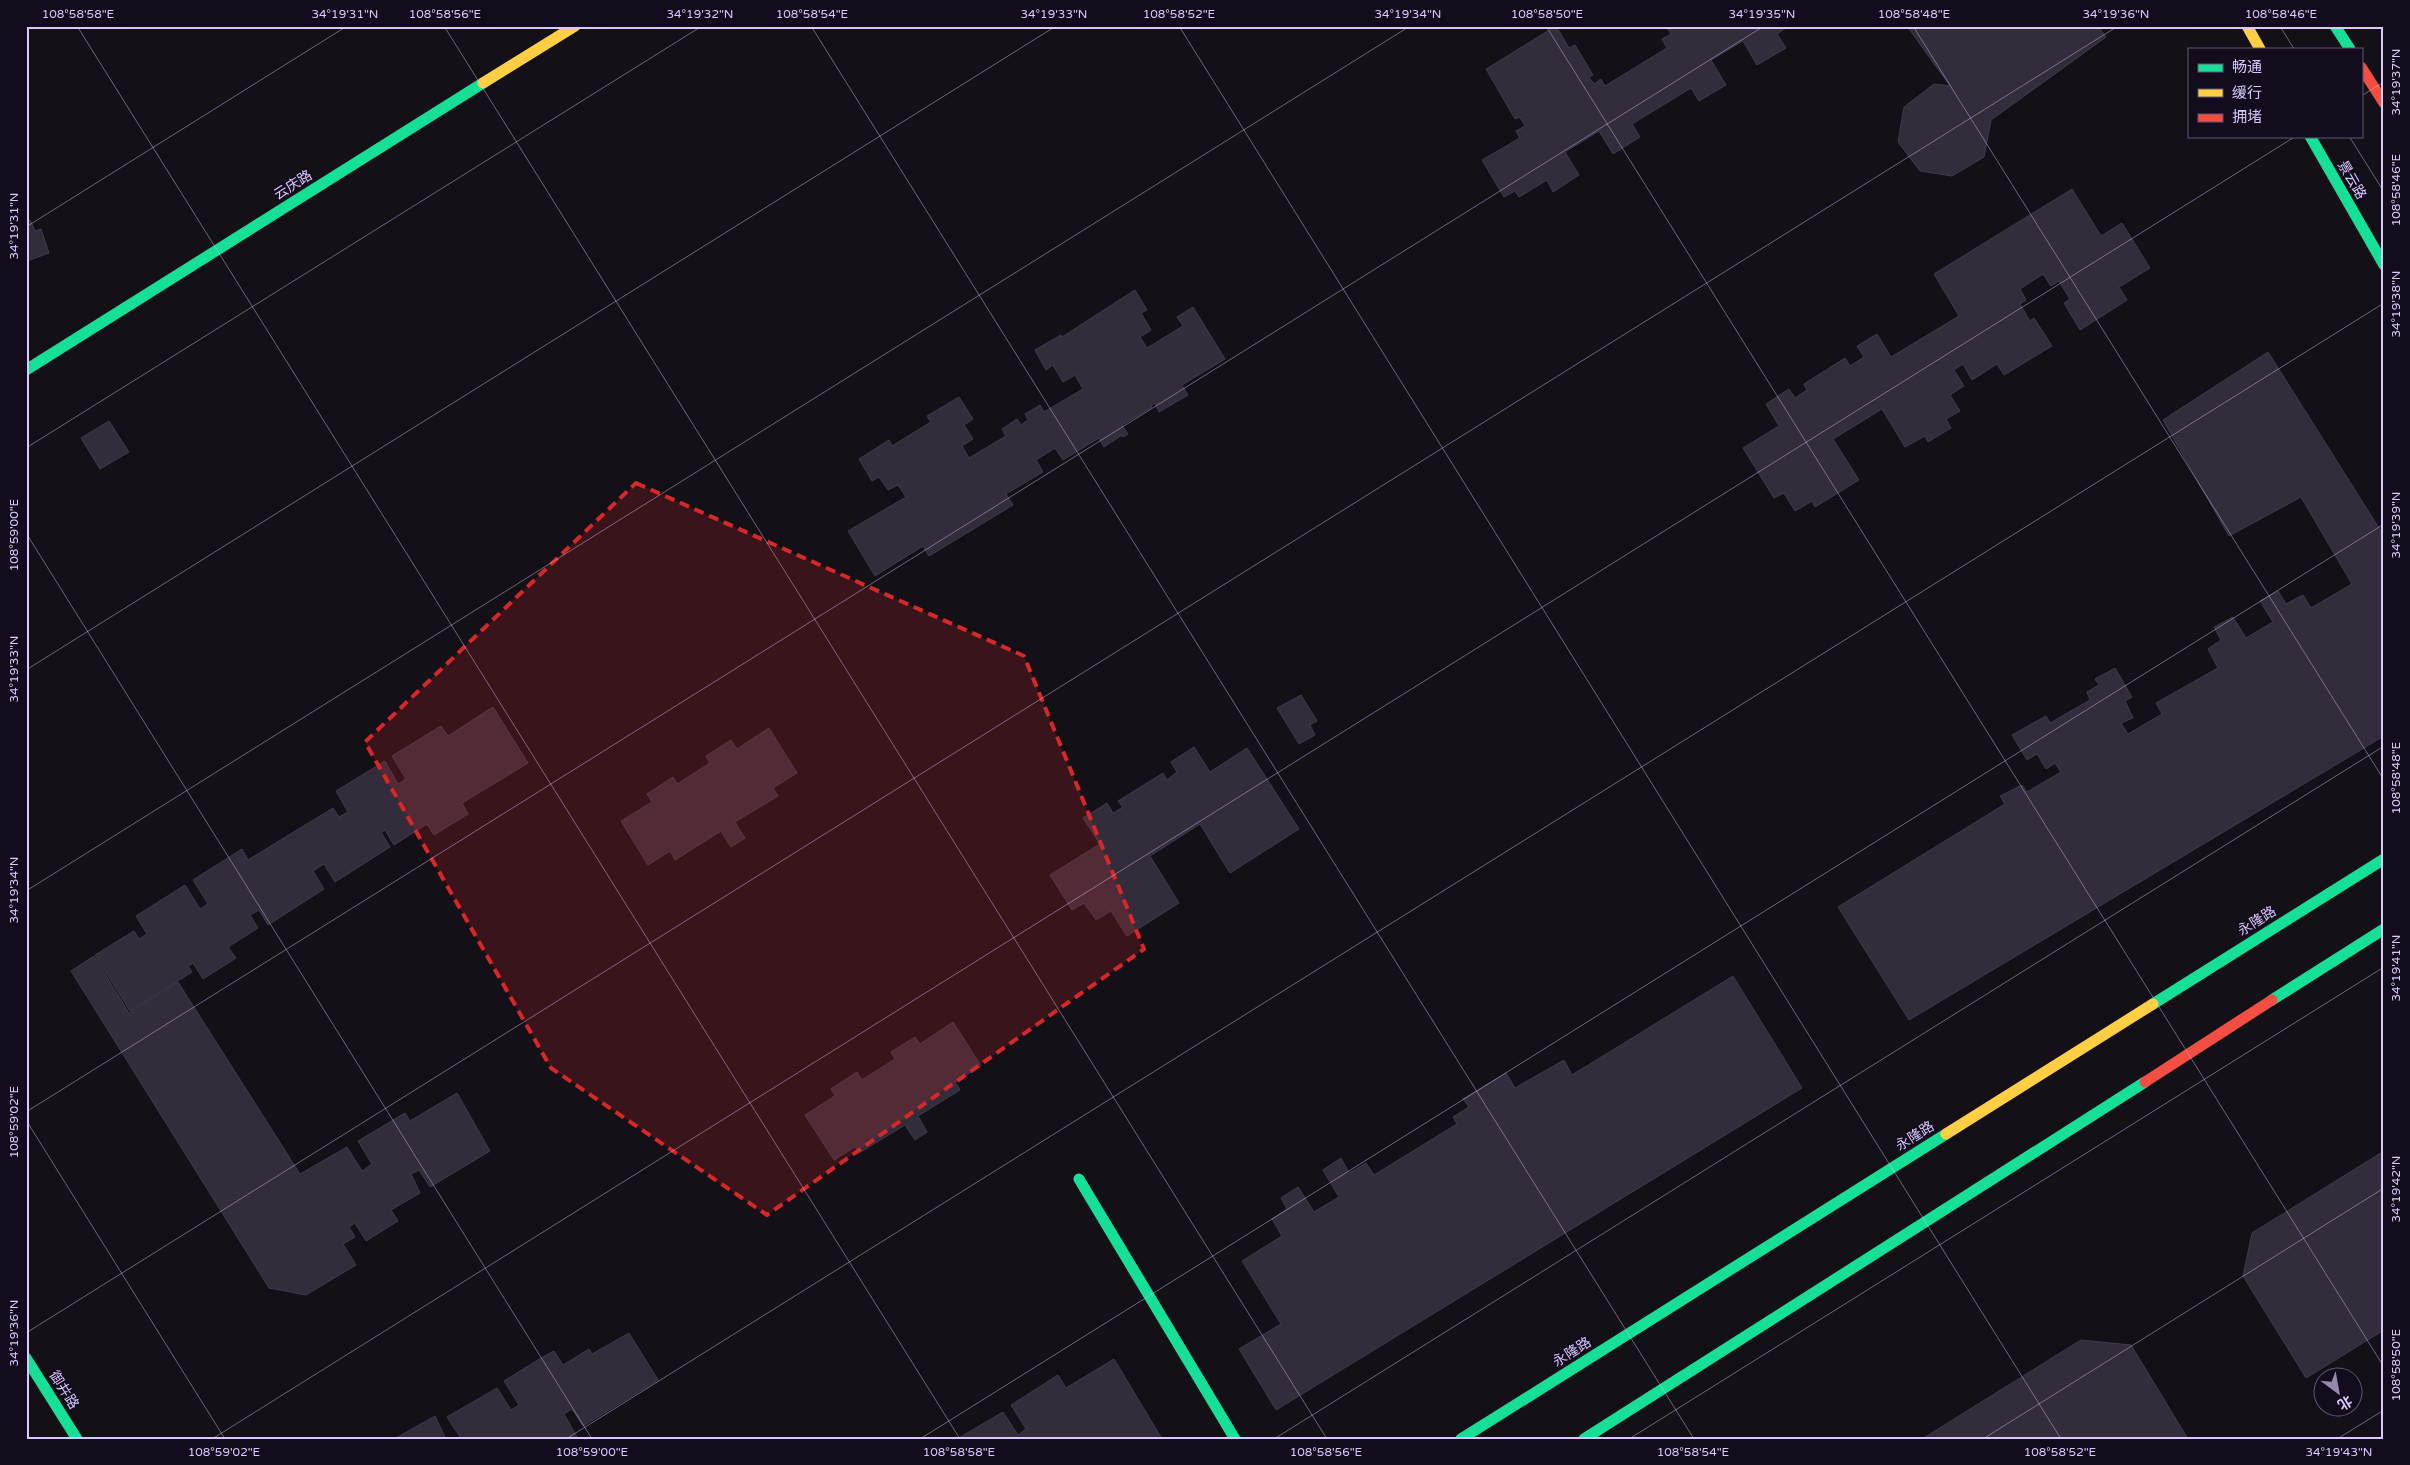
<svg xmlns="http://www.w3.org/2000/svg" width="2410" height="1465" font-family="'Varela Round','Noto Sans SC',sans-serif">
	<rect width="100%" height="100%" fill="#131018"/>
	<path fill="#322c3b" stroke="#413a4c" d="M 1556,26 L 1569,48 L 1575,45 L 1593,75 L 1589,77 L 1594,84 L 1601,79 L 1605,86 L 1667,48 L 1662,39 L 1671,34 L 1666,26 L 1789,26 L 1777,34 L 1786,48 L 1757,65 L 1743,41 L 1711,60 L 1726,85 L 1699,101 L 1691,88 L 1632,124 L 1640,137 L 1613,154 L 1599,131 L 1565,152 L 1579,175 L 1553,192 L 1547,180 L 1519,197 L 1515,191 L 1504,197 L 1482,160 L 1520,138 L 1516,131 L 1525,126 L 1520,117 L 1515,119 L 1486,69 Z
		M 1907,26 L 2098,26 L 2106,37 L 1991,120 L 1984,157 L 1952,176 L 1920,171 L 1898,142 L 1904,107 L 1934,84 L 1950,86 Z
		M 2072,189 L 2101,236 L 2122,223 L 2150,268 L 2119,287 L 2127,300 L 2080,330 L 2064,303 L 2070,299 L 2059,281 L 2051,286 L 2043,274 L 2020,289 L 2026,300 L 2020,304 L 2030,321 L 2034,318 L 2052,346 L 2004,375 L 1997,364 L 1972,380 L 1963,364 L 1954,370 L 1964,386 L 1950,395 L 1960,411 L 1946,419 L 1951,428 L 1928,442 L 1925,436 L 1905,447 L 1882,409 L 1833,439 L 1859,480 L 1815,507 L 1812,501 L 1795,511 L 1784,493 L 1774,498 L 1743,448 L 1779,426 L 1766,404 L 1789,389 L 1795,398 L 1807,390 L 1804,384 L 1845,358 L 1850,366 L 1864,357 L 1857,346 L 1877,334 L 1891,357 L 1959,316 L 1934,274 Z
		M 30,220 L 35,231 L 41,229 L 49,253 L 27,261 L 26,221 Z
		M 1135,290 L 1147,310 L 1141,313 L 1151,330 L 1140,337 L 1147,348 L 1183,326 L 1177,317 L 1193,307 L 1225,359 L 1182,385 L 1188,395 L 1159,412 L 1155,403 L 1151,406 L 1152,407 L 1122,425 L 1128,434 L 1123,437 L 1122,435 L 1104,447 L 1099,438 L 1063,460 L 1055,448 L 1036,460 L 1043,472 L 1006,494 L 1013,505 L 929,556 L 923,546 L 875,576 L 848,531 L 906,497 L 898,485 L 888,490 L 879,477 L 872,481 L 859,459 L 889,440 L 892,446 L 931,422 L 927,416 L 959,397 L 973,419 L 964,425 L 973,439 L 962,446 L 969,458 L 1006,436 L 1002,429 L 1017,419 L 1021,425 L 1028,420 L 1025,414 L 1040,405 L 1044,412 L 1083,389 L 1075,375 L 1063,382 L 1053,365 L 1046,370 L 1035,350 L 1061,335 L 1062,337 Z
		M 2268,352 L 2384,536 L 2384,736 L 1909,1020 L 1838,907 L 2005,804 L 2000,796 L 2022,785 L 2027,792 L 2061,772 L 2055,763 L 2046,769 L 2037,754 L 2027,760 L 2012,735 L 2046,716 L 2050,723 L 2090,700 L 2087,692 L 2099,685 L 2095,679 L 2115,668 L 2132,697 L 2125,701 L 2133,718 L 2121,723 L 2128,734 L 2162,714 L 2156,703 L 2218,668 L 2208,649 L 2221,640 L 2214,627 L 2233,617 L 2246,638 L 2273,622 L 2260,601 L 2278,591 L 2286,604 L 2303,595 L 2311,608 L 2352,584 L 2301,497 L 2229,536 L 2163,420 Z
		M 109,421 L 129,452 L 100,469 L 81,438 Z
		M 1301,695 L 1317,721 L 1310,725 L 1315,735 L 1299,744 L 1277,708 Z
		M 493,707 L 528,763 L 462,803 L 468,814 L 434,835 L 427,824 L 394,845 L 385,830 L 381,832 L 390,847 L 335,882 L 324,864 L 313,871 L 324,889 L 268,925 L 259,910 L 250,915 L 258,928 L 228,947 L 236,958 L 203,979 L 193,963 L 188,966 L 192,972 L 130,1011 L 95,955 L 134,931 L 139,939 L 147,934 L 136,916 L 185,885 L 200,909 L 208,904 L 193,880 L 242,849 L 248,860 L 333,808 L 339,817 L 348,812 L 336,791 L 385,761 L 398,784 L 406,779 L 392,756 L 441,726 L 448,736 Z
		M 769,728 L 797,773 L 773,788 L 778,796 L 735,822 L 745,838 L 731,847 L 721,831 L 675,860 L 670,851 L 648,865 L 621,821 L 652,802 L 647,794 L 673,777 L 677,784 L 710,763 L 706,756 L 731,740 L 737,749 Z
		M 1194,747 L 1210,772 L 1247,748 L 1299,829 L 1230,873 L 1200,824 L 1150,856 L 1179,903 L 1127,936 L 1111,911 L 1096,920 L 1084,903 L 1072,910 L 1050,875 L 1100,844 L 1083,818 L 1107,803 L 1113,813 L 1123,807 L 1118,801 L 1163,773 L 1167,780 L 1177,772 L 1171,762 Z
		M 94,956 L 129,1013 L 178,982 L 300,1174 L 347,1147 L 362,1171 L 372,1164 L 358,1141 L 405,1113 L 410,1121 L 457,1093 L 490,1151 L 430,1187 L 419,1170 L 411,1174 L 420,1193 L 391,1210 L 398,1221 L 366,1241 L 355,1223 L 349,1227 L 355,1237 L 343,1244 L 356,1265 L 306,1295 L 269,1288 L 71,971 Z
		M 1733,976 L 1802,1088 L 1276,1410 L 1239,1349 L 1281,1324 L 1242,1261 L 1282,1236 L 1272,1219 L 1287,1209 L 1281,1198 L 1298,1187 L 1314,1212 L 1339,1197 L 1323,1170 L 1341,1158 L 1349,1173 L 1366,1163 L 1374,1175 L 1457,1124 L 1453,1117 L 1469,1107 L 1463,1099 L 1506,1073 L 1515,1088 L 1564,1060 L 1572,1075 Z
		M 953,1022 L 981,1066 L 955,1082 L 960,1090 L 918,1116 L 927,1132 L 915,1140 L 905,1125 L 859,1153 L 855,1147 L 834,1160 L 805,1115 L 835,1096 L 831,1089 L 857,1072 L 862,1080 L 895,1059 L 891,1052 L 915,1037 L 920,1044 Z
		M 2384,1151 L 2384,1330 L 2306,1378 L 2243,1276 L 2252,1233 Z
		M 629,1333 L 658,1380 L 583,1426 L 572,1409 L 564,1414 L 578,1439 L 457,1439 L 460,1437 L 447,1417 L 497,1388 L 511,1410 L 519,1405 L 504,1381 L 541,1358 L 554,1351 L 563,1365 L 589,1349 L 592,1354 Z
		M 2081,1340 L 2131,1345 L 2188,1439 L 1922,1439 Z
		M 1114,1359 L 1162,1439 L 957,1439 L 1003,1412 L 1018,1435 L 1026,1429 L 1011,1405 L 1058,1375 L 1066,1388 Z
		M 435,1416 L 446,1439 L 396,1439 L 396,1438 Z"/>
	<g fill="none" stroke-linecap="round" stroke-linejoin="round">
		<path stroke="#16e098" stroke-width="11" d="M 2335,26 L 2350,49
			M 2310,136 L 2384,265
			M 26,370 L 483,83
			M 2272,1000 L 2384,929
			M 2153,1004 L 2384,859
			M 1079,1179 L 1235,1439
			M 26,1358 L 77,1439
			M 1461,1439 L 1946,1134
			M 1584,1439 L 2145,1082"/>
		<path stroke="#ffcf43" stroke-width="11" d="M 2247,26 L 2260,49
			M 483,83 L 575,26
			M 1946,1134 L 2153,1004"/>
		<path stroke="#f24e42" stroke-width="11" d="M 2361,67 L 2384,103
			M 2145,1082 L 2272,1000"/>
	</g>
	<path fill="#d62828" fill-opacity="0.2" stroke="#d62828" stroke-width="4" stroke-dasharray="10 6" stroke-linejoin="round" d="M 636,483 L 1024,656 L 1144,949 L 767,1215 L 551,1068 L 365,742 Z"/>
	<path fill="none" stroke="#dbc8fd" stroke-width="1" stroke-opacity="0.45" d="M 77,26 L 960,1439M 444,26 L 1327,1439M 811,26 L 1694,1439M 1179,26 L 2061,1439M 1546,26 L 2384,1367M 1913,26 L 2384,780M 2280,26 L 2294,49M 2361,96 L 2384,82M 2349,136 L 2384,192M 26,227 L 347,26M 26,448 L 702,26M 26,533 L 592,1439M 26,670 L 1056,26M 26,891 L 1410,26M 26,1112 L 1764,26M 26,1120 L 225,1439M 26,1333 L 2118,26M 212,1439 L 2296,136M 566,1439 L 2384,303M 920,1439 L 2384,524M 1274,1439 L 2384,746M 1629,1439 L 2384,967M 1983,1439 L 2384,1188M 2337,1439 L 2384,1410"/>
	<g text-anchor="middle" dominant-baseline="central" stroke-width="4" stroke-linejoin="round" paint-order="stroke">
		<g font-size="14" fill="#dbc8fd" stroke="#120c1c">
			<text transform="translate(2352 180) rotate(60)">景云路</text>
			<text transform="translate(293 185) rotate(-32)">云庆路</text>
			<text transform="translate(2257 921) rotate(-32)">永隆路</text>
			<text transform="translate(1915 1136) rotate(-32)">永隆路</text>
			<text transform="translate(1572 1352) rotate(-32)">永隆路</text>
			<text transform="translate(64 1390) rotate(58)">御井路</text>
		</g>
	</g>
	<rect width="2410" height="1465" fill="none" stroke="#120c1c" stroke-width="55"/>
	<rect x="2188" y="48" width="175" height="90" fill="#120c1c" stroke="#625776"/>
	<rect x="2198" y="64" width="25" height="8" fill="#16e098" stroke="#625776"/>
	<text x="2232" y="72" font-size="15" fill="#dbc8fd">畅通</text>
	<rect x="2198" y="89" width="25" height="8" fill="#ffcf43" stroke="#625776"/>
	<text x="2232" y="98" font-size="15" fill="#dbc8fd">缓行</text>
	<rect x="2198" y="114" width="25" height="8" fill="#f24e42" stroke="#625776"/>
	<text x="2232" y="122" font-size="15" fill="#dbc8fd">拥堵</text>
	<g transform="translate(2338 1392) rotate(148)"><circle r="24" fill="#120c1c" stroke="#625776"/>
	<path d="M0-4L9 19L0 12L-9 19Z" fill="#9588ad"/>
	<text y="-8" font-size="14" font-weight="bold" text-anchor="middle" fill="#dbc8fd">北</text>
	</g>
	<rect x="28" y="28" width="2354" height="1410" fill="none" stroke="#dbc8fd" stroke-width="2"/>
	<g font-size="12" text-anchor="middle" fill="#dbc8fd">
		<text x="78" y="18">108°58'58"E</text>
		<text x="345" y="18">34°19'31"N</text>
		<text x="445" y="18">108°58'56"E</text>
		<text x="700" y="18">34°19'32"N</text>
		<text x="812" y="18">108°58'54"E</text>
		<text x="1054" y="18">34°19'33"N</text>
		<text x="1179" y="18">108°58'52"E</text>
		<text x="1408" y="18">34°19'34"N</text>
		<text x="1547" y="18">108°58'50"E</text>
		<text x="1762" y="18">34°19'35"N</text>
		<text x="1914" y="18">108°58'48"E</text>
		<text x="2116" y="18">34°19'36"N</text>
		<text x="2281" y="18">108°58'46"E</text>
		<text transform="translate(2396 82) rotate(-90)" y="4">34°19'37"N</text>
		<text transform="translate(2396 190) rotate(-90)" y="4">108°58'46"E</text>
		<text transform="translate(14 226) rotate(-90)" y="4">34°19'31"N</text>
		<text transform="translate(2396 304) rotate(-90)" y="4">34°19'38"N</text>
		<text transform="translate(2396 525) rotate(-90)" y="4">34°19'39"N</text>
		<text transform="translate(14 535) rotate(-90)" y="4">108°59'00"E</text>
		<text transform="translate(14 669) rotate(-90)" y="4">34°19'33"N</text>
		<text transform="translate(2396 778) rotate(-90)" y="4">108°58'48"E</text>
		<text transform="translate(14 890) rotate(-90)" y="4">34°19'34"N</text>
		<text transform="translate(2396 968) rotate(-90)" y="4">34°19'41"N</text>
		<text transform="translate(14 1122) rotate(-90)" y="4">108°59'02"E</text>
		<text transform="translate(2396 1189) rotate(-90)" y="4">34°19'42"N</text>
		<text transform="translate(14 1333) rotate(-90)" y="4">34°19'36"N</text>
		<text transform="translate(2396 1365) rotate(-90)" y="4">108°58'50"E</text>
		<text x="224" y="1456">108°59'02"E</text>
		<text x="592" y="1456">108°59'00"E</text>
		<text x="959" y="1456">108°58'58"E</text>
		<text x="1326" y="1456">108°58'56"E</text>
		<text x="1693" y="1456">108°58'54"E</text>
		<text x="2060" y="1456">108°58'52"E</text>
		<text x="2339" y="1456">34°19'43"N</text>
	</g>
</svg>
